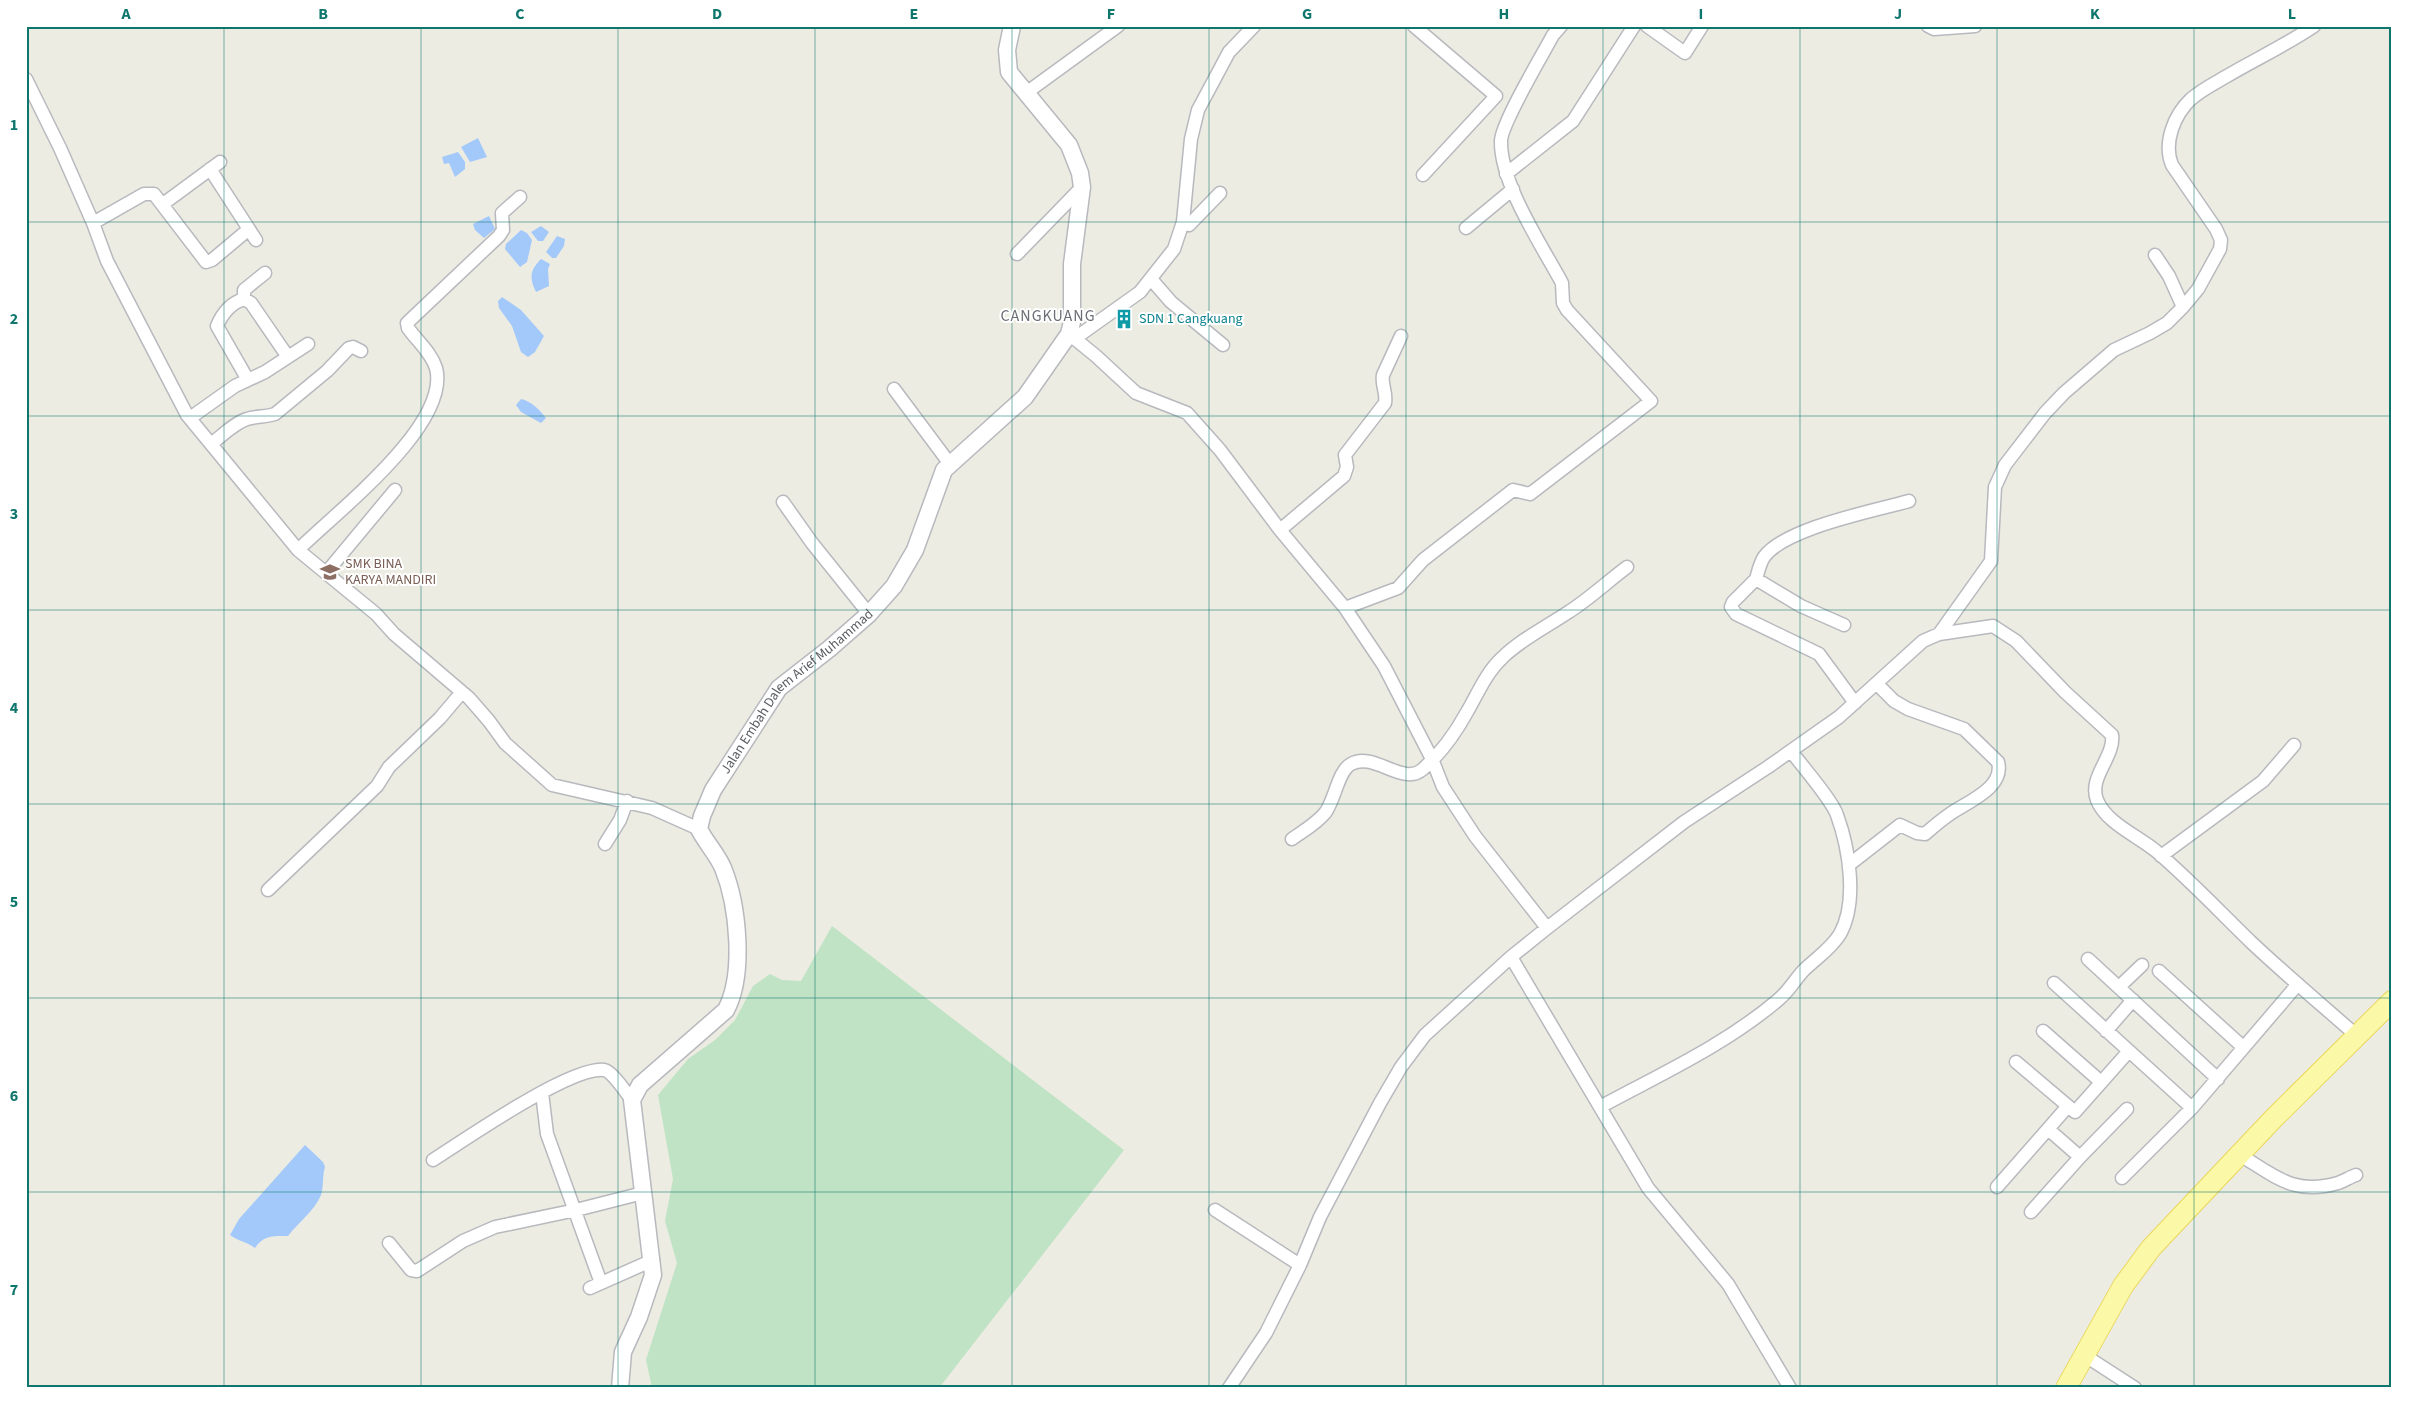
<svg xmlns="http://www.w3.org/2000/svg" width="2418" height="1414" font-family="'Source Sans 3',sans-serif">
	<rect width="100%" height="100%" fill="#ecece2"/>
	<path fill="#bfe3c4" d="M 832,926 L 1124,1150 L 939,1388 L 652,1388 L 646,1360 L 677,1263 L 665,1221 L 673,1179 L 658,1095 L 688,1059 L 715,1040 L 735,1020 L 753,986 L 770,974 L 782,980 L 801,981 Z"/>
	<path fill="#a3c9fb" d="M 478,138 L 487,157 L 470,162 L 461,147 Z
		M 458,152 L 465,162 L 465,169 L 455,177 L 449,163 L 444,164 L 442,157 Z
		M 489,216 L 495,229 L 484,238 L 475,230 L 473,224 Z
		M 541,226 L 549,232 L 543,241 L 538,241 L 531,232 Z
		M 521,230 L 527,233 L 532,240 L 527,262 L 520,267 L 505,249 L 506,244 Z
		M 557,236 L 565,239 L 564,246 L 556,258 L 552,258 L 546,252 Z
		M 541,259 L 550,264 L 548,269 L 549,286 L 536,292 C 529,278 530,270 541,259 Z
		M 502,297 L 521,310 L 544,336 L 535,352 L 528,357 L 521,352 L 512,326 L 499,308 L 498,301 Z
		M 521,399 C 531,401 540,410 546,418 L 541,423 L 521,412 L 516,405 Z
		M 305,1145 L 323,1162 L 325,1167 C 322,1176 324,1186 321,1195 C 315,1210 298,1223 288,1236 C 274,1236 263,1235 255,1248 C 247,1242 238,1241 230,1235 L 239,1219 Z"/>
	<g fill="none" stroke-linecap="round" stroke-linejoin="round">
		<defs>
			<path id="minor" d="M 1414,26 L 1496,96 L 1423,175
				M 1647,26 L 1685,53 L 1702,26
				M 1928,26 L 1934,29 L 1975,26
				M 26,79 L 60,148 L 93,223 L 107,261 L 187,415 L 298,550 L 376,614 L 394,634 L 469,698 L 489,721 L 505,743 L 552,785 L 652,808 L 699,829
				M 1026,93 L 1118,26
				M 210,169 L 256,240
				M 1506,174 L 1573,121 L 1634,26
				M 163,204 L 220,162
				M 1183,222 L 1189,225 L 1191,223 L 1220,193
				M 93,223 L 144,194 L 154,194 L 206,262 L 212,260 L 249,229
				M 1466,228 L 1513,189
				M 1017,254 L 1082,187
				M 2155,255 L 2169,276 L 2183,307
				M 1151,279 L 1171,302 L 1223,345
				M 244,299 L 244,290 L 265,273
				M 1069,334 L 1096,356 L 1136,393 L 1187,413 L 1220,450 L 1280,530 L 1345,608 L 1384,666 L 1432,759 L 1443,787 L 1475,836 L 1547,928
				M 1074,339 L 1140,292 L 1174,249 L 1183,222 L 1191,139 L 1198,110 L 1229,52 L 1254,26
				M 248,380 L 217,326 C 222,314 231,303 244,299 L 251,303 L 288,357
				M 894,389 L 950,464
				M 190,418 L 235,386 L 265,372 L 308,344
				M 211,444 C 222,436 234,423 247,419 C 256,416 266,417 275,414 L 327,371 L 349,348 L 353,347 L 361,351
				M 783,502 L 812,543 L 869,614
				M 1280,530 L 1344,476 L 1347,467 L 1345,455 L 1385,403 C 1387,392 1381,385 1383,375 L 1401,336
				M 298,550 C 335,513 451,425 436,368 C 431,352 417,341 408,328 L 407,323 L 499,236 L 503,230 L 502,213 L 520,197
				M 326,573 L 395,490
				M 1756,579 C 1758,572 1760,563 1764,557 C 1785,528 1874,511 1909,501
				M 1345,608 L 1398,588 L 1423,560 L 1513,490 L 1530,494 L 1651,401 L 1567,310 L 1563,303 L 1562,283 C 1542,246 1500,183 1501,141 C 1501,124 1543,54 1553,35 L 1561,26
				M 1844,625 L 1801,606 L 1756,579 L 1733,602 L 1731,607 L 1736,614 L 1819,654 L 1855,703
				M 1939,634 L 1991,561 L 1995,487 L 2005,465 L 2045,413 L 2064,393 L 2114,350 L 2150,333 L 2167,323 L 2183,307 L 2198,289 L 2220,249 L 2221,240 L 2216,229 L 2172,165 C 2163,143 2174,115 2191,99 C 2201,90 2215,83 2227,76 C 2256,59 2286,45 2314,26
				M 1292,839 C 1303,831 1316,824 1325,813 C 1335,800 1338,771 1351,764 C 1374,751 1403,787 1423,769 C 1440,754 1456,732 1467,712 C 1478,693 1486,673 1502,658 C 1520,640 1546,627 1567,613 C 1588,600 1607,582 1627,567
				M 605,844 L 620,820 L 627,801
				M 2161,856 L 2263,781 L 2294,745
				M 1850,864 L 1900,825 L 1917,833 L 1925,834 C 1933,827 1941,820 1950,814 C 1967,802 2005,788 1998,762 L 1964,729 L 1908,709 L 1894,701 L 1877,684
				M 268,890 L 377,786 L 389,767 L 440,718 L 462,692
				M 1511,957 L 1648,1188 L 1728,1284 L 1790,1388
				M 2088,959 L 2218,1079
				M 2159,971 L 2243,1047
				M 2054,983 L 2192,1108
				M 2119,987 L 2142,965
				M 2043,1031 L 2101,1082
				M 2106,1031 L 2133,1000
				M 2016,1062 L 2068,1106
				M 542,1093 L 547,1134 L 601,1283
				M 1600,1107 C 1661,1074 1725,1045 1778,1000 C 1789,991 1794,981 1803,971 C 1816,958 1830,950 1840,934 C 1858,902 1849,848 1837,815 C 1832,800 1802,766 1791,751
				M 2048,1129 L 2068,1106 L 2075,1112 L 2129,1051
				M 2240,1155 C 2275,1176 2294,1196 2338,1183 C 2344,1181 2350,1177 2356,1175
				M 2080,1157 L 2127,1109
				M 433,1160 C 464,1140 571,1066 604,1070 C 612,1071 627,1094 632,1100
				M 2122,1178 L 2192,1108 L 2298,984
				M 1997,1187 L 2048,1129 L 2080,1157 L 2031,1212
				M 1215,1210 L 1300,1265
				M 389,1243 L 411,1270 L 417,1271 L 463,1241 L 495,1227 L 576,1210 L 643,1193
				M 590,1288 L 653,1260
				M 2084,1355 L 2135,1388
				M 1229,1388 L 1266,1333 L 1300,1265 L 1320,1217 L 1380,1103 L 1401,1067 L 1425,1035 L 1511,957 L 1547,928 L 1684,822 L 1768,767 L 1839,717 L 1923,641 L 1939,634 L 1993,626 L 2016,641 L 2065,692 L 2112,735 C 2115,757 2088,777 2097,800 C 2106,823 2138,836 2156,851 C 2190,880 2220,912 2252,943 C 2286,975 2322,1005 2357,1036"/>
			<g id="tertiary">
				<path id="s1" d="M 620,1388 L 623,1352 L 639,1317 L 653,1275 L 632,1100 L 640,1085 L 726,1010 C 745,974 738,905 723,868 C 717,854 706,843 699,829 L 702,816 L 713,790 L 779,688 L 829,649 L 869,614 L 894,586 L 915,550 L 944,470 L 1025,397 L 1069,334 L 1072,322 L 1072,264 L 1082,187 L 1080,173 L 1069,145 L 1009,72 L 1007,50 L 1012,26"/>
			</g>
			<path id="primary" d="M 2066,1388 L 2123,1286 L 2151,1248 L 2273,1119 L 2392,1001"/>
		</defs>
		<use href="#minor" stroke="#b7b9be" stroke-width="15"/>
		<use href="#tertiary" stroke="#b7b9be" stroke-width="19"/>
		<use href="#primary" stroke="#ebd65c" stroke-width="22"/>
		<use href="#minor" stroke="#fff" stroke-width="12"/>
		<use href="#tertiary" stroke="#fff" stroke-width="16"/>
		<use href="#primary" stroke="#fbf9a8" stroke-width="20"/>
	</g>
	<path fill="none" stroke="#0f766e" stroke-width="1" stroke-opacity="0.55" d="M 224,26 L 224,1388M 421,26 L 421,1388M 618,26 L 618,1388M 815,26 L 815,1388M 1012,26 L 1012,1388M 1209,26 L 1209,1388M 1406,26 L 1406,1388M 1603,26 L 1603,1388M 1800,26 L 1800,1388M 1997,26 L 1997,1388M 2194,26 L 2194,1388M 26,222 L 2392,222M 26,416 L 2392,416M 26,610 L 2392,610M 26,804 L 2392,804M 26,998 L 2392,998M 26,1192 L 2392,1192"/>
	<defs>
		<symbol id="building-bare" viewBox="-9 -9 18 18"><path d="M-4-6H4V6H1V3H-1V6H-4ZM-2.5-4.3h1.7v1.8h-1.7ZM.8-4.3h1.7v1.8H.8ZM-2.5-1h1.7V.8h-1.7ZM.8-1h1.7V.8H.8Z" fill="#0f9aa8" stroke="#fff" stroke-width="2.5" paint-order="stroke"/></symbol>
		<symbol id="school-bare" viewBox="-9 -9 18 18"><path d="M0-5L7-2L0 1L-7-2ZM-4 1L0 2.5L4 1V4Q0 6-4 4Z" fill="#8d6e63" stroke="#fff" stroke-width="2.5" paint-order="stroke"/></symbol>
	</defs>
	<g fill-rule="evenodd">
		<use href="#building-bare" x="1110" y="305" width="28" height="28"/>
		<use href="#school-bare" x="316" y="558" width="28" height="28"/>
	</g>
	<g text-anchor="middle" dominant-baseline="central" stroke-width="4" stroke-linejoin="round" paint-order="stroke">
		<g font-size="14" fill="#0d838f" stroke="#fff" text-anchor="start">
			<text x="1139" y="319">SDN 1 Cangkuang</text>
		</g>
		<g font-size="14" fill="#785e54" stroke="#fff" text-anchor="start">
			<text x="345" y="564">SMK BINA<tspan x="345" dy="16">KARYA MANDIRI</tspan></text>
		</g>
		<g font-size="14" fill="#5a5d62" stroke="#fff">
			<text stroke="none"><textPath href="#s1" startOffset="790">Jalan Embah Dalem Arief Muhammad</textPath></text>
		</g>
		<g font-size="16" letter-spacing="1" fill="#6b6e74" stroke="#fff">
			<text x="1048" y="316">CANGKUANG</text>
		</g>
	</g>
	<rect width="2418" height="1414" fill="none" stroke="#ffffff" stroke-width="55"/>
	<rect x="28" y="28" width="2362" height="1358" fill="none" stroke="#0f766e" stroke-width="2"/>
	<g font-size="16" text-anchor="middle" font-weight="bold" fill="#0f766e">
		<text x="126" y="19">A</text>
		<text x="323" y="19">B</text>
		<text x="520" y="19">C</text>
		<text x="717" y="19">D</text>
		<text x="914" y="19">E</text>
		<text x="1111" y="19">F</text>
		<text x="1307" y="19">G</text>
		<text x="1504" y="19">H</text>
		<text x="1701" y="19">I</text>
		<text x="1898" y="19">J</text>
		<text x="2095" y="19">K</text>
		<text x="2292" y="19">L</text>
		<text x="14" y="130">1</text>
		<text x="14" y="324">2</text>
		<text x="14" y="519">3</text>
		<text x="14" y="713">4</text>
		<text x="14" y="907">5</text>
		<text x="14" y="1101">6</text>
		<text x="14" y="1295">7</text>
	</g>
</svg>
